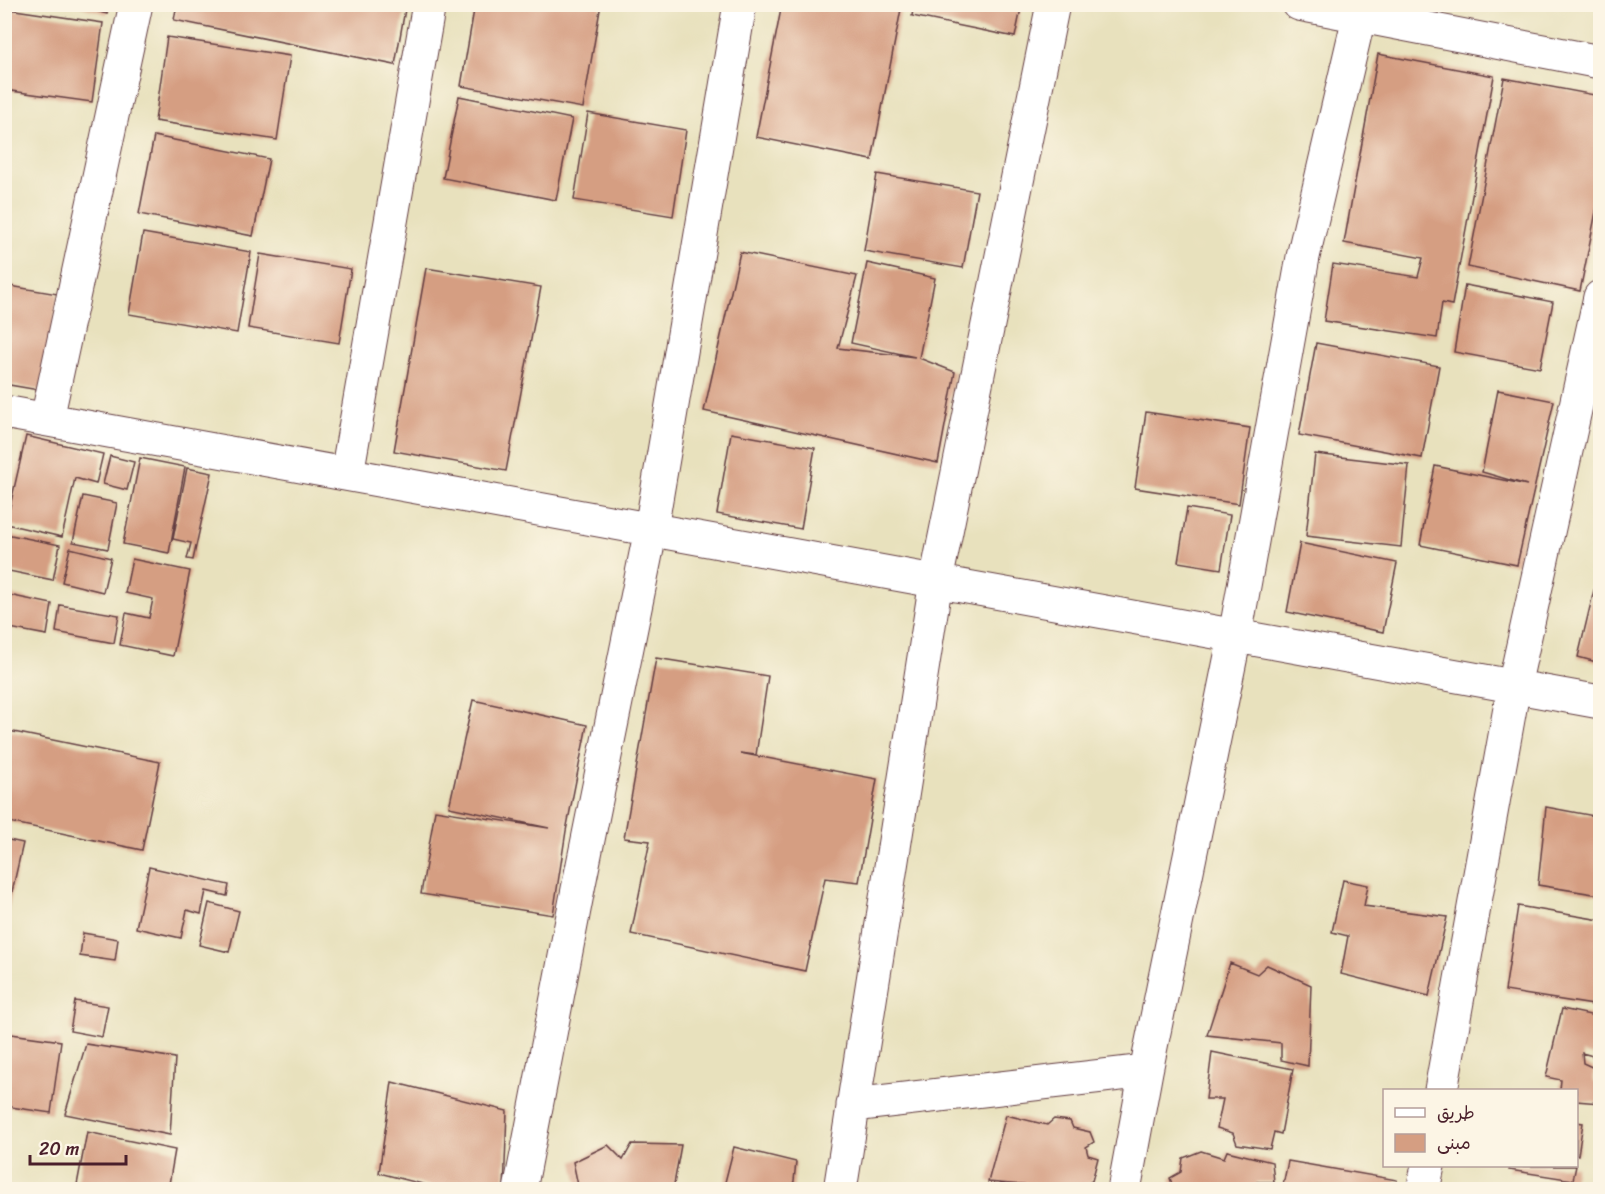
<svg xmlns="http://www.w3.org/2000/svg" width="1605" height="1194" font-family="Sriracha,'Playpen Sans Arabic',sans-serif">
	<rect width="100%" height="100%" fill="#fcf5e5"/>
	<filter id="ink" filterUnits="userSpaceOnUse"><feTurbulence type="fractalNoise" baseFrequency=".0167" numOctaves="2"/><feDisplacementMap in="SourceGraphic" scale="12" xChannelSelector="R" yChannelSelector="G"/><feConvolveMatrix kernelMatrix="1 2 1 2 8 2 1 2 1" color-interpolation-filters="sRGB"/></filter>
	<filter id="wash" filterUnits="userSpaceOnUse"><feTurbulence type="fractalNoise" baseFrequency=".008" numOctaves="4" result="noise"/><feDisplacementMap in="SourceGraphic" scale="24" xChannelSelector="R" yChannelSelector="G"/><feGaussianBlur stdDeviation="1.35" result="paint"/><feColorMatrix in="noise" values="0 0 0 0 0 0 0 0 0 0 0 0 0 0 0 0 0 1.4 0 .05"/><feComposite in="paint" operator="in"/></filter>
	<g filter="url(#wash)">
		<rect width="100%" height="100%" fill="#e8e1bd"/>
		<g id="blocks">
			<path fill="#d59e82" d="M 72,4 L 109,4 L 107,14 Z
				M 177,4 L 406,4 L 395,65 L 174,20 Z
				M 475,4 L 601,4 L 583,108 L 461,86 Z
				M 782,4 L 902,4 L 872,160 L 756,137 Z
				M 914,4 L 1022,4 L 1015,37 L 912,16 Z
				M 8,9 L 103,23 L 92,102 L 4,90 L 4,31 Z
				M 167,37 L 290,56 L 277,140 L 155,121 Z
				M 1378,54 L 1494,76 L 1452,305 L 1442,303 L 1437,338 L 1324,321 L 1333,264 L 1418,277 L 1423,258 L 1344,243 Z
				M 1504,78 L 1600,96 L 1600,192 L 1580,291 L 1468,267 Z
				M 459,96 L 572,119 L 556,200 L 443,178 Z
				M 588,113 L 686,130 L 673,216 L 574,200 Z
				M 154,136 L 269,159 L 253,236 L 139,214 Z
				M 877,174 L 977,191 L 963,268 L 864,251 Z
				M 143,233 L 251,252 L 237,333 L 129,314 Z
				M 740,252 L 857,276 L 838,348 L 915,357 L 851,343 L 867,263 L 935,278 L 919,358 L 955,372 L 938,463 L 704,411 Z
				M 260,254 L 351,269 L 339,343 L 248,328 Z
				M 426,268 L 541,287 L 506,471 L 394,451 Z
				M 4,285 L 58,294 L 44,391 L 4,384 Z
				M 1465,285 L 1553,302 L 1540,368 L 1454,352 Z
				M 1316,343 L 1439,366 L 1422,458 L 1299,435 Z
				M 1498,390 L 1554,401 L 1517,565 L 1420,545 L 1435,466 L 1527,485 L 1482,472 Z
				M 1146,412 L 1250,428 L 1239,504 L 1135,488 Z
				M 731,433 L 815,448 L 801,529 L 717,514 Z
				M 26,436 L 103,454 L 96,484 L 75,478 L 62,537 L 6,524 Z
				M 1315,454 L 1409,465 L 1401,547 L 1306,536 Z
				M 110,456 L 134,462 L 127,490 L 103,484 Z
				M 140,458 L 185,467 L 169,553 L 123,544 Z
				M 187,468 L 212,473 L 193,560 L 187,559 L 191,543 L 173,539 Z
				M 83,496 L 117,503 L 108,549 L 73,542 Z
				M 1187,508 L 1230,515 L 1221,569 L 1178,562 Z
				M 6,534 L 60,545 L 53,580 L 4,570 Z
				M 1300,543 L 1397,563 L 1383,632 L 1287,612 Z
				M 70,548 L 111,558 L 103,592 L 62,582 Z
				M 132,559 L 190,571 L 173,656 L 120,645 L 126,613 L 149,618 L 153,599 L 125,593 Z
				M 1594,590 L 1600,591 L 1600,663 L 1578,657 Z
				M 4,594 L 52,604 L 47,635 L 4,627 Z
				M 60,605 L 119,615 L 114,643 L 56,632 Z
				M 656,658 L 768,676 L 756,755 L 740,753 L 877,779 L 859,882 L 825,878 L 805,971 L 631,934 L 650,841 L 624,838 Z
				M 473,700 L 587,725 L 566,831 L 553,915 L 421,894 L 435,810 L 549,828 L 449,807 Z
				M 4,730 L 160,762 L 142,850 L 4,821 Z
				M 1546,807 L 1600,817 L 1600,895 L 1538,885 Z
				M 4,839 L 23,843 L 5,923 L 4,923 Z
				M 149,867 L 229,885 L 227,896 L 206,891 L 201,914 L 187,910 L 181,938 L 136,928 Z
				M 1343,880 L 1368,885 L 1364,906 L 1447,917 L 1429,996 L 1341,974 L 1348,936 L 1332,932 Z
				M 209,903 L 239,911 L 229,952 L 199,945 Z
				M 1518,906 L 1600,920 L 1600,1006 L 1505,991 Z
				M 83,933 L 118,939 L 115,961 L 80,956 Z
				M 1230,963 L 1257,974 L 1267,965 L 1311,985 L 1308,1066 L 1281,1060 L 1281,1043 L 1207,1035 Z
				M 75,1001 L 108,1006 L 102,1037 L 70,1031 Z
				M 1562,1009 L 1600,1017 L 1600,1058 L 1582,1053 L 1583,1063 L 1594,1068 L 1594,1082 L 1600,1084 L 1600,1103 L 1576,1101 L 1576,1090 L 1560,1090 L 1561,1080 L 1546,1077 Z
				M 4,1033 L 61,1041 L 51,1113 L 4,1106 Z
				M 86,1044 L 175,1058 L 170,1135 L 65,1114 Z
				M 1212,1052 L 1293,1069 L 1281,1134 L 1274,1132 L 1270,1149 L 1237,1144 L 1233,1133 L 1217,1128 L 1223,1099 L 1206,1099 Z
				M 392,1082 L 507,1111 L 504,1190 L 446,1190 L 379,1173 Z
				M 1006,1115 L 1047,1125 L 1054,1119 L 1070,1121 L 1073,1128 L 1090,1132 L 1094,1142 L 1086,1147 L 1088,1155 L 1098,1158 L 1092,1181 L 1076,1190 L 988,1182 Z
				M 1576,1122 L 1583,1123 L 1578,1155 L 1576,1155 Z
				M 87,1132 L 175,1150 L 168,1190 L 76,1190 Z
				M 632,1144 L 681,1145 L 673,1190 L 579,1190 L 573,1162 L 608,1145 L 623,1160 Z
				M 734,1147 L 796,1162 L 793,1190 L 723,1190 Z
				M 1201,1151 L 1224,1158 L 1227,1151 L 1272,1162 L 1274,1182 L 1257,1182 L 1257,1190 L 1216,1190 L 1210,1185 L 1202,1190 L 1174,1190 L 1170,1178 L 1181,1172 L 1183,1158 Z
				M 1288,1161 L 1397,1180 L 1396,1190 L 1282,1190 Z
				M 1511,1166 L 1576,1166 L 1573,1180 L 1509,1170 Z"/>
		</g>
	</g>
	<g filter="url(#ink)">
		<use href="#blocks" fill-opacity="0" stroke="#623c41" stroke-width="1.5"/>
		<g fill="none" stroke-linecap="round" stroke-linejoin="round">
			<defs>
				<path id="street" d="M 1299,4 L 1600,62
					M 4,412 L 1600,702
					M 47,419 L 136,4
					M 347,474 L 429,4
					M 1441,1090 L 1514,686 L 1600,297
					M 853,1105 L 1146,1071
					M 520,1190 L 578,889 L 651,529 L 740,4
					M 840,1190 L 936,581 L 1053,4
					M 1124,1190 L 1146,1071 L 1235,636 L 1303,257 L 1362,4
					M 1423,1190 L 1428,1166"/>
			</defs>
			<use href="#street" stroke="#623c41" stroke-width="35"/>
			<use href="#street" stroke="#fff" stroke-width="33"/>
		</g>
	</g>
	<rect width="1605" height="1194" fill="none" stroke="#fcf5e5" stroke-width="24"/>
	<rect x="1383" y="1089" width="195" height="78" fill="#fcf5e5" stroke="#b59f9b" stroke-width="1.5"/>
	<rect x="1395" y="1108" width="30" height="9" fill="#ffffff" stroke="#b59f9b" stroke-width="1.5"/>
	<text x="1437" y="1119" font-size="18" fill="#4a1f2b">طريق</text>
	<rect x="1395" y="1134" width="30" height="18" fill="#d59e82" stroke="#b59f9b" stroke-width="1.5"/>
	<text x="1437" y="1149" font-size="18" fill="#4a1f2b">مبنى</text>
	<path d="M30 1155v9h96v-9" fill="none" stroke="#4a1f2b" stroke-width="3"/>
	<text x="39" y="1155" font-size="18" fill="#4a1f2b" stroke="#fcf5e5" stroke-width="4.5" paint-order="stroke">20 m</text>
</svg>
